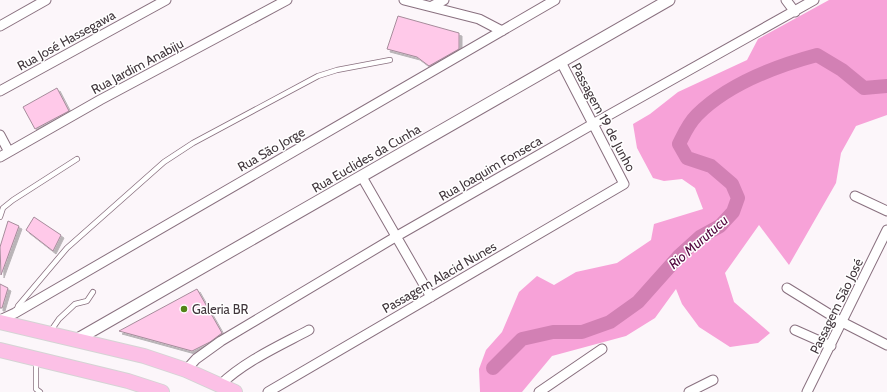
<svg xmlns="http://www.w3.org/2000/svg" width="887" height="392" font-family="Cabin,sans-serif">
	<defs>
		<filter id="shadow"><feDropShadow dx="3" dy="3" stdDeviation="0" flood-color="#0004"/></filter>
	</defs>
	<rect width="100%" height="100%" fill="#fcf6fa"/>
	<path fill="#f7a2d8" d="M 829,0 L 887,0 L 887,115 L 856,126 L 841,153 L 836,183 L 789,265 L 759,225 L 725,273 L 734,302 L 770,333 L 758,343 L 730,347 L 699,327 L 682,304 L 676,289 L 655,318 L 626,336 L 552,356 L 522,392 L 480,392 L 479,369 L 486,350 L 502,332 L 519,292 L 537,276 L 554,285 L 576,272 L 617,263 L 651,240 L 654,224 L 703,209 L 695,188 L 682,179 L 664,181 L 653,178 L 637,148 L 633,124 L 650,114 L 678,92 L 747,60 L 758,39 Z"/>
	<g fill="none" stroke-linecap="round" stroke-linejoin="round">
		<path stroke="#d280b4" stroke-width="14" d="M 493,368 L 522,339 L 553,332 L 582,332 L 610,322 L 638,302 L 679,256 L 700,237 L 720,226 L 733,212 L 738,198 L 732,184 L 711,166 L 687,158 L 679,144 C 684,134 688,124 697,115 C 727,85 776,66 817,55 L 842,70 L 864,88 L 887,86"/>
	</g>
	<path fill="#ffc9e9" stroke="#a68c9b" filter="url(#shadow)" d="M 398,16 L 459,33 L 459,49 L 429,66 L 417,57 L 387,49 Z
		M 57,88 L 69,111 L 35,129 L 23,107 Z
		M 34,217 L 61,235 L 53,251 L 26,230 Z
		M 8,221 L 19,226 L 1,275 L 0,247 Z
		M 0,284 L 8,288 L 2,308 L 0,308 Z
		M 197,289 L 222,333 L 210,342 L 192,351 L 119,331 Z"/>
	<g fill="none" stroke-linecap="round" stroke-linejoin="round">
		<defs>
			<path id="service" d="M 0,217 L 3,208 L 13,200 L 77,159
				M 16,312 L 18,306 L 67,248 L 164,162 L 193,143 L 318,76 L 337,70 L 390,60
				M 50,332 L 59,319 L 75,304 L 87,301 L 93,292
				M 36,360 L 36,389 L 40,392"/>
			<path id="minor" d="M 404,0 L 479,19 L 502,31
				M 786,0 L 795,12
				M 432,6 L 444,0
				M 0,26 L 46,0
				M 0,91 L 166,0
				M 0,135 L 9,152
				M 0,157 L 100,100 L 287,0
				M 362,177 L 431,297
				M 855,196 L 887,211
				M 787,288 L 842,322 L 887,345
				M 0,320 L 15,313 L 555,0
				M 795,330 L 831,346
				M 186,370 L 196,359 L 221,341 L 397,236 L 593,124 L 814,0
				M 220,385 C 245,361 279,346 309,330
				M 268,392 L 624,184 L 561,62
				M 539,392 L 602,349
				M 689,392 L 713,380
				M 807,392 L 887,230"/>
			<path id="tertiary" d="M 76,340 L 669,0"/>
			<path id="trunk" d="M 0,322 L 144,356 L 186,370 L 235,392
				M 0,350 L 128,381 L 162,392"/>
		</defs>
		<use href="#service" stroke="#89707f" stroke-width="6"/>
		<use href="#minor" stroke="#89707f" stroke-width="11"/>
		<use href="#tertiary" stroke="#89707f" stroke-width="13"/>
		<use href="#trunk" stroke="#d5d3d4" stroke-width="16"/>
		<use href="#service" stroke="#fff" stroke-width="4.5"/>
		<use href="#minor" stroke="#fff" stroke-width="9"/>
		<use href="#tertiary" stroke="#fff" stroke-width="11"/>
		<use href="#trunk" stroke="#fcc0e6" stroke-width="14"/>
	</g>
	<circle fill="#538418" stroke="#fff" stroke-width="1.5" cx="184" cy="309" r="4"/>
	<g text-anchor="middle" dominant-baseline="central" stroke-width="3" stroke-linejoin="round" paint-order="stroke">
		<g font-size="13" fill="#41363c" stroke="#fff">
			<text transform="translate(66 40) rotate(-29)">Rua José Hassegawa</text>
			<text transform="translate(137 66) rotate(-28)">Rua Jardim Anabiju</text>
			<text transform="translate(604 117) rotate(62)">Passagem 19 de Junho</text>
			<text transform="translate(271 149) rotate(-30)">Rua São Jorge</text>
			<text transform="translate(366 158) rotate(-30)">Rua Euclides da Cunha</text>
			<text transform="translate(490 168) rotate(-30)">Rua Joaquim Fonseca</text>
			<text transform="translate(439 277) rotate(-30)">Passagem Alacid Nunes</text>
			<text transform="translate(836 306) rotate(-64)">Passagem São José</text>
		</g>
		<g font-size="13" fill="#41363c" stroke="#fff" text-anchor="start">
			<text x="192" y="309">Galeria BR</text>
		</g>
		<g font-size="14" font-style="italic" fill="#53073f" stroke="#fff">
			<text transform="translate(698 242) rotate(-41)">Rio Murutucu</text>
		</g>
	</g>
</svg>
